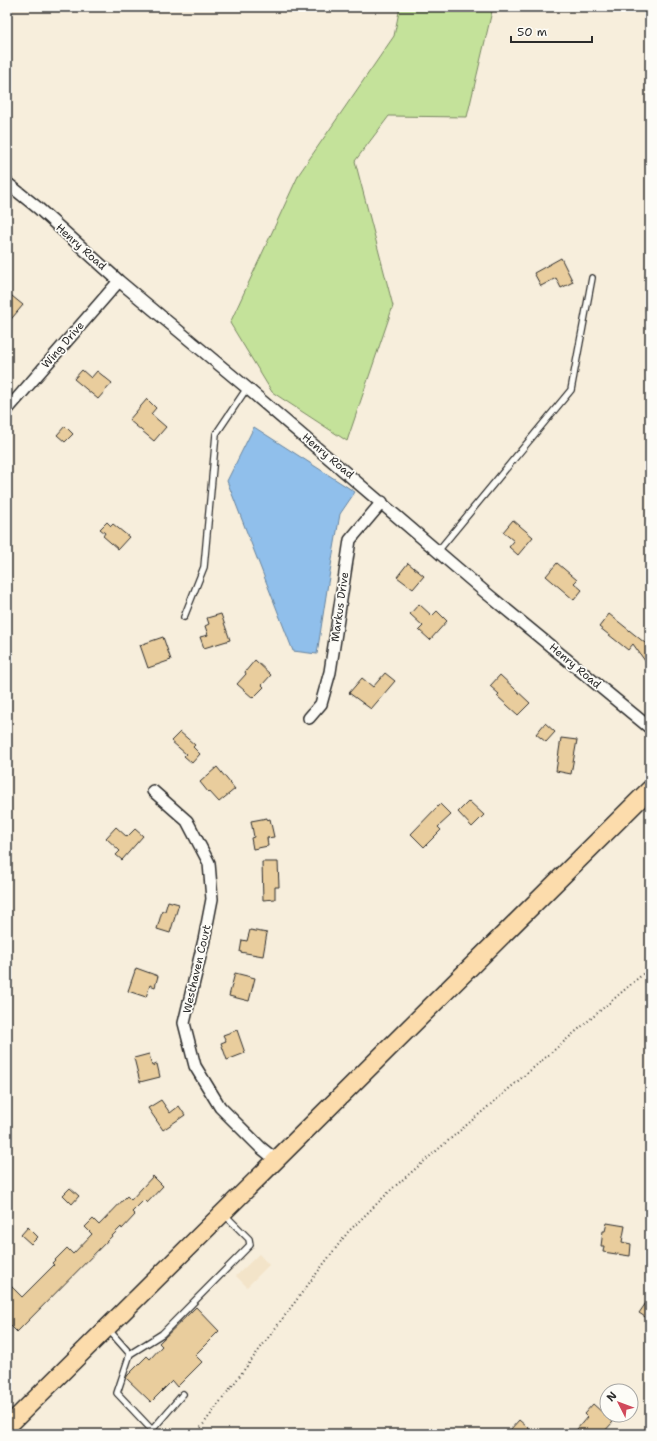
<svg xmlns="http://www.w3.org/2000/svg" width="657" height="1441" font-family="'Shantell Sans',sans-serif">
	<rect width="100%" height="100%" fill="#f7eedc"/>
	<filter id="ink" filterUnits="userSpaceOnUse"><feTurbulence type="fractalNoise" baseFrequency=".025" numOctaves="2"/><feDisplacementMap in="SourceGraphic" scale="8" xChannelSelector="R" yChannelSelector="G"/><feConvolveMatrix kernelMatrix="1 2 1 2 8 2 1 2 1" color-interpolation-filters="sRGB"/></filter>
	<g filter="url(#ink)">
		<path fill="#f3e4c9" d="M 259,1254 L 269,1265 L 247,1287 L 236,1276 Z"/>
		<path fill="#c4e29a" stroke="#788662" d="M 400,7 L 493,7 L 467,117 L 389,116 L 355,161 L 393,306 L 347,441 L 272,392 L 230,323 L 299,174 L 394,36 Z"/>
		<path fill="#90bfeb" stroke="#68849e" d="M 254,427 L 355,492 L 340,514 L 328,583 L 317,654 L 293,651 L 227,481 Z"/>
		<path fill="#e9cd9d" stroke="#2b2b2b" d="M 561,258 L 573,282 L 561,288 L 556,278 L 541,286 L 534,273 Z
			M 7,292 L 23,305 L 7,324 Z
			M 82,370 L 91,378 L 97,371 L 112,383 L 98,399 L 74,379 Z
			M 147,399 L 156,408 L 151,414 L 166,427 L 154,441 L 129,420 Z
			M 65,426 L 73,434 L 65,442 L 57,435 Z
			M 513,520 L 533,537 L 518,555 L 509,547 L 514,541 L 503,532 Z
			M 107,522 L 111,526 L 113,524 L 129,537 L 118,549 L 103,536 L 105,533 L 100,529 Z
			M 408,563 L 424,576 L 413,589 L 397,577 Z
			M 557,563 L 577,580 L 574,583 L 582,590 L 574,600 L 546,576 Z
			M 419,604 L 432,616 L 437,611 L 447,621 L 430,640 L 419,630 L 423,626 L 410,614 Z
			M 221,614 L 230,640 L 204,648 L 200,637 L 208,635 L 205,626 L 209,624 L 207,618 Z
			M 609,614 L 650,647 L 650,668 L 633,644 L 628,650 L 599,627 Z
			M 163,637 L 171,660 L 148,668 L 140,645 Z
			M 255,660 L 271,675 L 262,685 L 264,687 L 253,698 L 237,684 L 246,674 L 245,672 Z
			M 385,673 L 395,681 L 371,709 L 349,693 L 362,678 L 373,687 Z
			M 500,675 L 530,703 L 518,715 L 497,696 L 499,694 L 490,686 Z
			M 545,723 L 555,732 L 546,742 L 536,734 Z
			M 180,732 L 195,745 L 193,747 L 200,754 L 192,763 L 184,756 L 186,754 L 171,741 Z
			M 561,738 L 577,740 L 571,774 L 556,771 Z
			M 217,767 L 235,789 L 219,802 L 209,791 L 208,792 L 200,782 Z
			M 469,801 L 484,815 L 472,827 L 458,812 Z
			M 440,804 L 451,815 L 438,827 L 441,830 L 424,847 L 411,834 Z
			M 267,818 L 267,820 L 270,819 L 274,837 L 267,838 L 268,846 L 253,849 L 251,838 L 254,837 L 251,821 Z
			M 116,827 L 127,837 L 135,829 L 143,836 L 122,860 L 116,855 L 120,851 L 106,838 Z
			M 262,862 L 278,862 L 279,887 L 275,887 L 275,899 L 263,900 Z
			M 168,901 L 179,904 L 170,933 L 157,929 L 162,911 L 165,911 Z
			M 250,930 L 267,933 L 263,956 L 240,952 L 242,940 L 247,941 Z
			M 136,968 L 158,976 L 155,987 L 150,985 L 146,997 L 128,991 Z
			M 235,973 L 255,978 L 249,1001 L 229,996 Z
			M 237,1030 L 245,1053 L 227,1060 L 221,1043 L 226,1041 L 223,1035 Z
			M 149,1054 L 152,1066 L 157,1064 L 160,1077 L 140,1082 L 134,1058 Z
			M 161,1100 L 170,1113 L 179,1106 L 185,1115 L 163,1130 L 148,1108 Z
			M 153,1176 L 163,1186 L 147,1203 L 144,1200 L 132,1212 L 135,1215 L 122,1229 L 121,1227 L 17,1332 L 7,1322 L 7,1282 L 22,1297 L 54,1265 L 52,1263 L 67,1248 L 73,1254 L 92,1234 L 85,1227 L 93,1219 L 99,1225 L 127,1196 L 131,1200 Z
			M 70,1188 L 79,1196 L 72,1204 L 63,1195 Z
			M 607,1223 L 625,1226 L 622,1242 L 631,1244 L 630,1256 L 603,1252 L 604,1246 L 601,1246 L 603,1231 L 605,1231 Z
			M 28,1227 L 38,1237 L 31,1244 L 21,1235 Z
			M 650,1297 L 650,1320 L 639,1313 Z
			M 196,1307 L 219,1331 L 195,1355 L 202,1362 L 177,1387 L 172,1381 L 151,1402 L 126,1378 L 128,1375 L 147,1356 L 150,1359 L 162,1346 L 159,1343 Z
			M 593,1404 L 613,1422 L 602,1434 L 573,1434 L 587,1417 L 584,1414 Z
			M 519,1420 L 535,1434 L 514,1434 L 510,1430 Z"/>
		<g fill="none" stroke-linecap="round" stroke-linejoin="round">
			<defs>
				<path id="lane" d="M 438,551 L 571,390 L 592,278
					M 184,617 L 204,567 L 216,434 L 247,388
					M 108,1329 L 130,1354 L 117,1393 L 152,1430 L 183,1394
					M 130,1354 L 162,1334 L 250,1245 L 249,1239 L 224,1214"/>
				<path id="street" d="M 7,183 L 38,208 L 119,281 L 247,388 L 485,592 L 650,728
					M 7,410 L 119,281
					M 309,718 L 321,704 L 330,672 L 350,540 L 382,502
					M 153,791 L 187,821 L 209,863 L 212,899 L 204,940 L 184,1023 L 195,1066 L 220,1107 L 260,1147 L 276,1160"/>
				<path id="primary" d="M 7,1427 L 650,789"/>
			</defs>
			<use href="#lane" stroke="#2b2b2b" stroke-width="8"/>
			<use href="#street" stroke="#2b2b2b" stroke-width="14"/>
			<use href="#primary" stroke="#2b2b2b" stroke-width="20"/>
			<path stroke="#2b2b2b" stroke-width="2" stroke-dasharray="1 3" stroke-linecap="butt" d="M 196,1434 L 310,1282 L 348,1232 L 393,1188 L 650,968"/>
			<use href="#lane" stroke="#fdfcf7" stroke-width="5.5"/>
			<use href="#street" stroke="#fdfcf7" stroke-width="11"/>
			<use href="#primary" stroke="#fcdcac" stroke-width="17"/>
		</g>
	</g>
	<g text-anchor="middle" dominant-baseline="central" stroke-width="3.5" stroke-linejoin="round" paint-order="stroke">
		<g font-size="11" fill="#2b2b2b" stroke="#fdfcf7">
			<text transform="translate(81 247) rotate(42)">Henry Road</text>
			<text transform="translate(63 345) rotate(-49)">Wing Drive</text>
			<text transform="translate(328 456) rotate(40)">Henry Road</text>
			<text transform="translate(340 607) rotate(-82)">Markus Drive</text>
			<text transform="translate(575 666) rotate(40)">Henry Road</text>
			<text transform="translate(197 969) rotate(-77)">Westhaven Court</text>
		</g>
	</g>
	<rect width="657" height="1441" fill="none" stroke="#fdfcf7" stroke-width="24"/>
	<rect x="12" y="12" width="633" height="1417" fill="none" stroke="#2b2b2b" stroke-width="1.5" filter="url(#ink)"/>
	<g transform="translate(619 1403) rotate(312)"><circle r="19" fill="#fdfcf7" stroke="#a9a8a5"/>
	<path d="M0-3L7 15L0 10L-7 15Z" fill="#d1495b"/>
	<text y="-6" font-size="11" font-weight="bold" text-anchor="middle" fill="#2b2b2b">N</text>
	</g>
	<path d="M511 36v6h81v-6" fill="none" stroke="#2b2b2b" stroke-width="2"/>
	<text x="517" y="36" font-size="12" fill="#2b2b2b" stroke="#fdfcf7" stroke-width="3" paint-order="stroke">50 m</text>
</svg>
